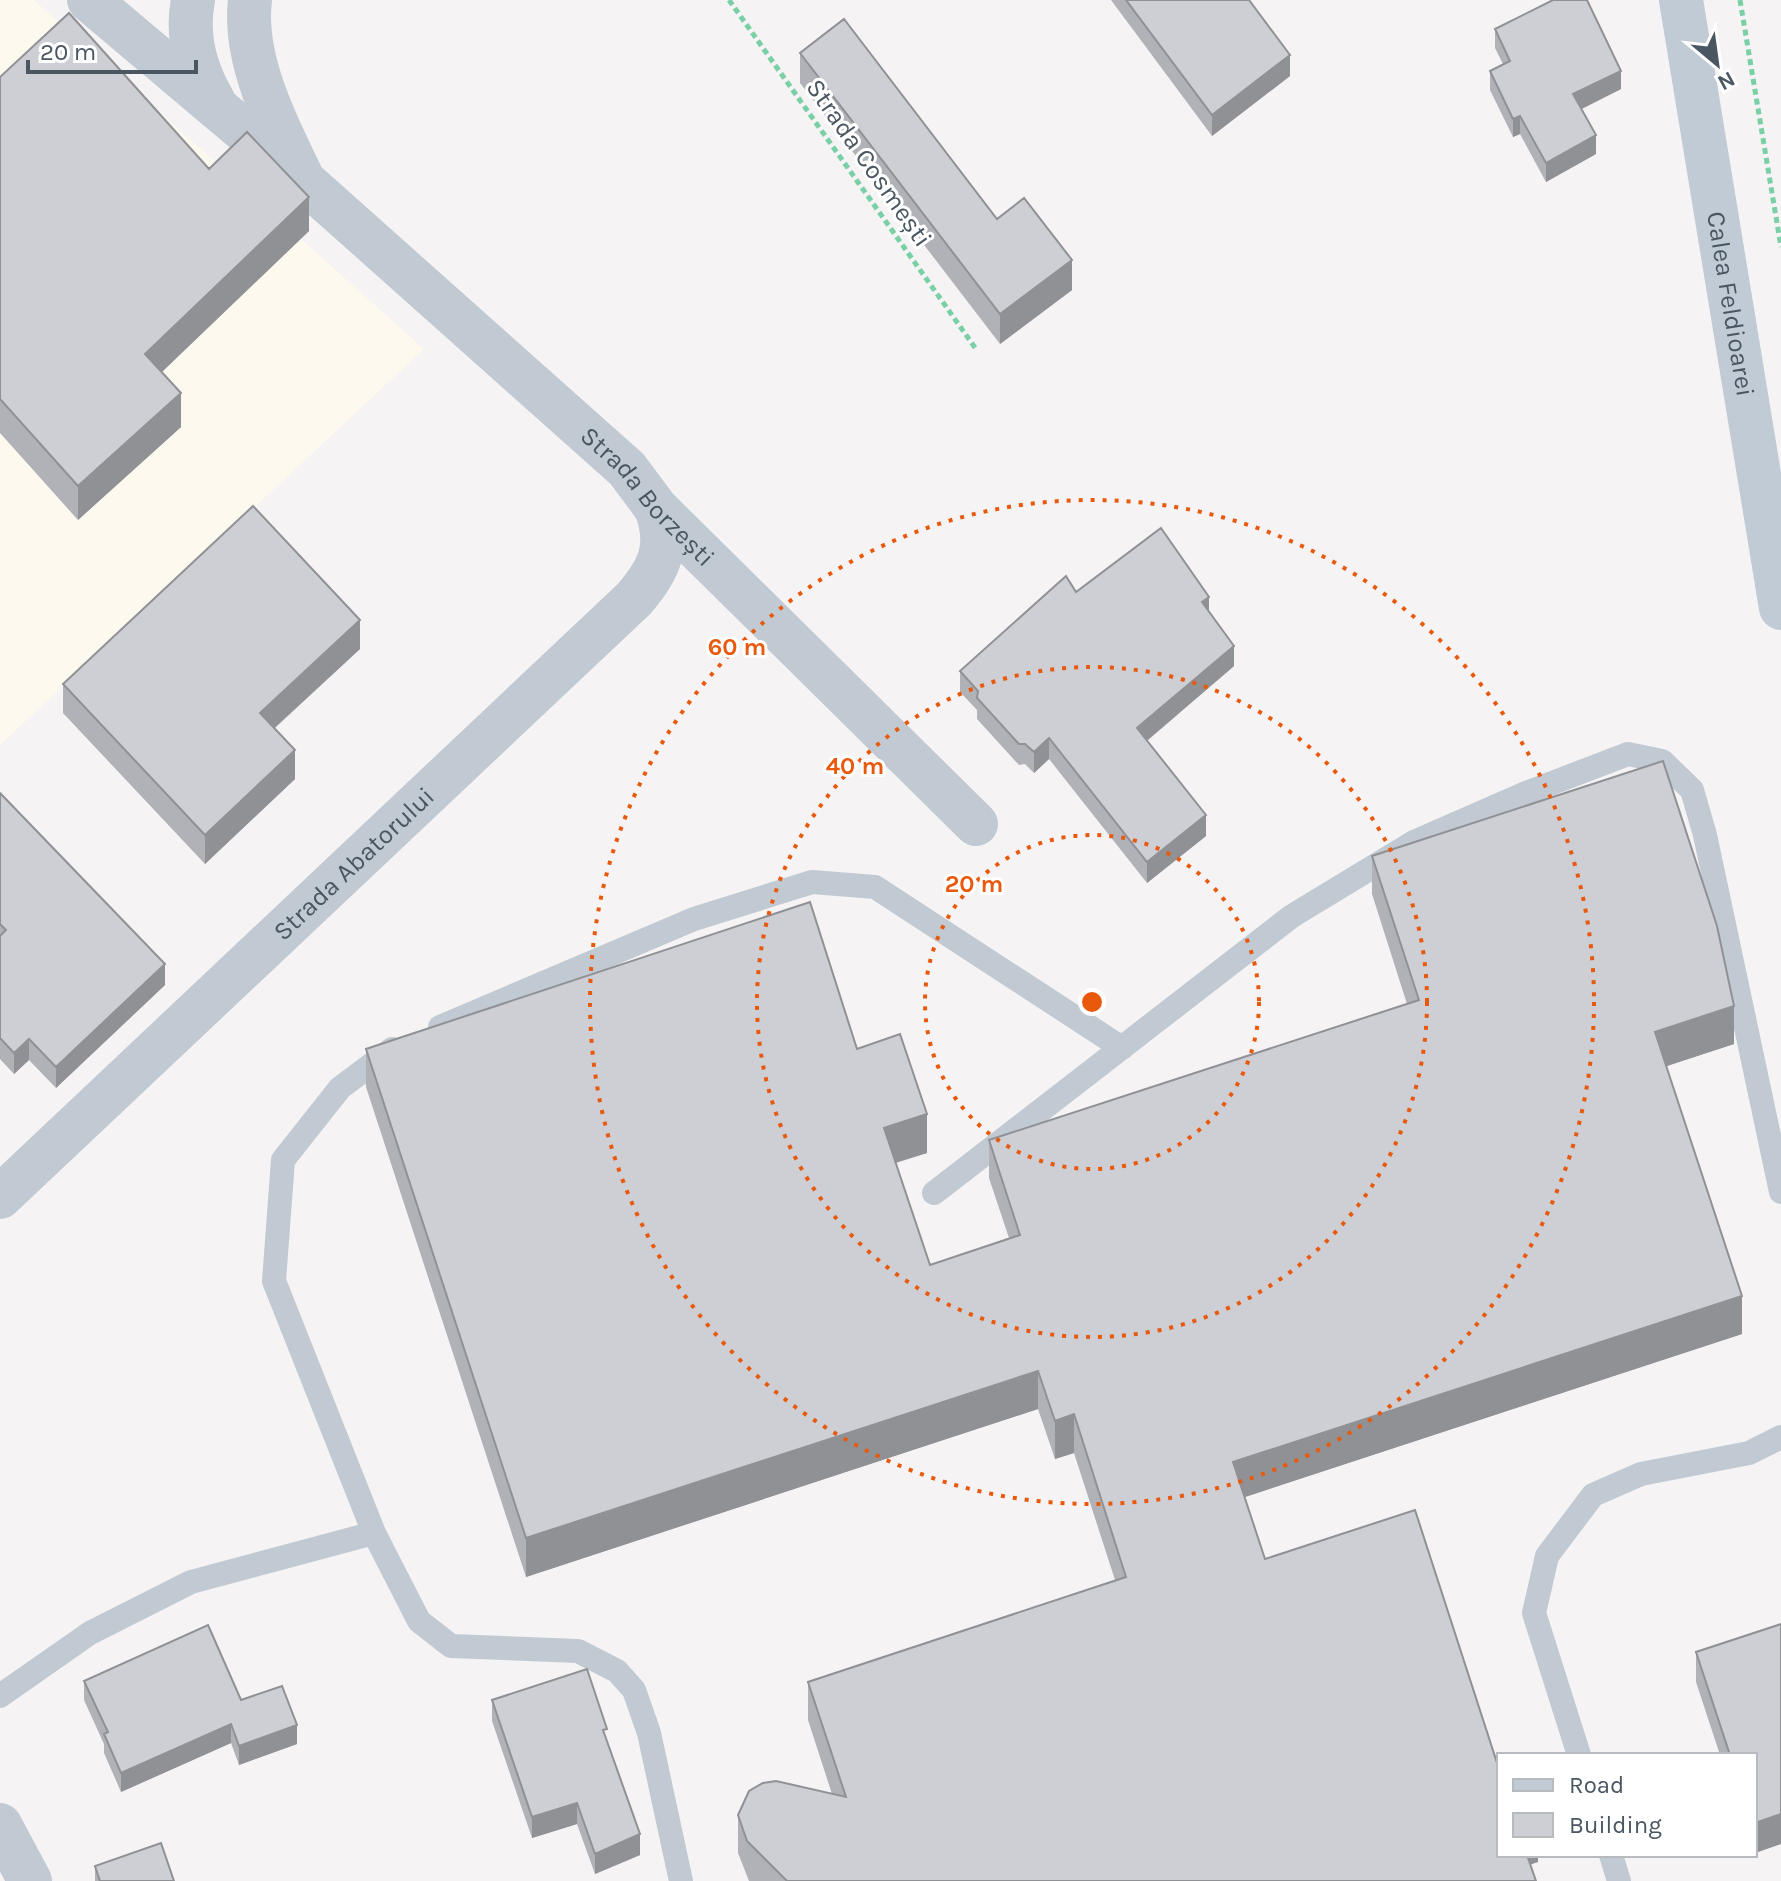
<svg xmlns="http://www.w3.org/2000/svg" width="1781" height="1881" font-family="Karla,sans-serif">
	<rect width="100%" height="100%" fill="#f5f3f3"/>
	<path fill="#fdf9ef" d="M 0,0 L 34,0 L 424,349 L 0,745 Z"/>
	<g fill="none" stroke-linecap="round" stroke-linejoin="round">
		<path stroke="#7ad0a6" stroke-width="5" stroke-dasharray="6 4" stroke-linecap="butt" d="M 729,0 L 976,349
			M 1740,0 L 1781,247"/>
		<path stroke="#c1cad2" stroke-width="24" d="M 440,1027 L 694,919 L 812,882 L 875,887 L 1122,1048
			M 934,1193 L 1292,916 L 1414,842 L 1526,793 L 1628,754 L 1662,761 L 1692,790 L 1705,835 L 1781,1192
			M 374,1533 L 274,1281 L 283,1160 L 340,1088 L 392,1049
			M 0,1696 L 90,1633 L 191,1582 L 374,1533 L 419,1621 L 451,1646 L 578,1651 L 617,1671 L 634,1690 L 649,1733 L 681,1881
			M 1579,1755 L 1534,1613 L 1547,1556 L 1593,1495 L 1641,1474 L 1749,1453 L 1781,1437
			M 1611,1855 L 1619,1881"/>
		<g stroke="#c1cad2" stroke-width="44">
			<path id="s1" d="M 89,0 L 305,182 L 627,469 L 656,508 L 976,824"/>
			<path d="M 193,0 C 186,36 195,69 213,100"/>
			<path d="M 250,0 C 243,58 275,122 300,173"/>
			<path id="s2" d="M 0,1197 L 634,599 C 660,569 670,546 656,508"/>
			<path d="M 0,1825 L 30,1881"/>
		</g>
		<path stroke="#c1cbd6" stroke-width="44" id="s3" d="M 1681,0 L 1781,608"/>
	</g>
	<path fill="#b0b2b7" d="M 1111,0 L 1249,0 L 1290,76 L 1212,136 Z
		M 1495,29 L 1621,89 L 1582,109 L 1596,154 L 1546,182 L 1520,134 L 1513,137 L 1490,90 L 1490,71 L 1503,64 L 1495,48 Z
		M 800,53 L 997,219 L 1072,290 L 1000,344 L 800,83 Z
		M 0,77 L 209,169 L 309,231 L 162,372 L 181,427 L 78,520 L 0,433 Z
		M 1076,592 L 1209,611 L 1234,666 L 1147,741 L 1206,836 L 1147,883 L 1049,759 L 1034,773 L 1025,764 L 1019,765 L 977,719 L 977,710 L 960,692 L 960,671 Z
		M 360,649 L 275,728 L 295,779 L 205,864 L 63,713 L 63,684 Z
		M 0,793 L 165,985 L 56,1088 L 29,1060 L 14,1074 L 0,1059 Z
		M 1372,856 L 1734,1044 L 1666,1066 L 1742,1334 L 1244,1497 L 1265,1559 L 1499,1855 L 1538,1855 L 1538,1862 L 1531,1864 L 1536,1881 L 749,1881 L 738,1853 L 738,1815 L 832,1794 L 808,1720 L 808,1682 L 1115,1580 L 1074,1453 L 1055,1459 L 1038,1409 L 526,1577 L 366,1087 L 366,1049 L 857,1049 L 927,1153 L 896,1163 L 930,1265 L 1009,1238 L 989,1178 L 989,1140 L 1407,1004 L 1372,894 Z
		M 1781,1624 L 1781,1844 L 1755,1853 L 1755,1755 L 1720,1755 L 1696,1682 L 1696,1652 Z
		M 84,1681 L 241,1700 L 297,1744 L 239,1765 L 231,1743 L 121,1792 L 104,1753 L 104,1744 L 84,1700 Z
		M 492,1700 L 607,1742 L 640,1855 L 595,1874 L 577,1824 L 532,1838 L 492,1721 Z
		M 95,1866 L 174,1881 L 95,1881 Z"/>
	<path fill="#909195" d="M 1290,55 L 1290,76 L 1212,136 L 1212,115 Z
		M 1621,71 L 1621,89 L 1573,113 L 1573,94 Z
		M 1520,116 L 1520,134 L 1513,137 L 1513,119 Z
		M 1596,135 L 1596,154 L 1546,182 L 1546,163 Z
		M 309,197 L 309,231 L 145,388 L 145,354 Z
		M 1072,260 L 1072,290 L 1000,344 L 1000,314 Z
		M 181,393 L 181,427 L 78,520 L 78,486 Z
		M 1209,597 L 1209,618 L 1202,602 Z
		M 360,620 L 360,649 L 260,741 L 260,713 Z
		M 1234,646 L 1234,666 L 1137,749 L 1137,728 Z
		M 1049,738 L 1049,759 L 1034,773 L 1034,752 Z
		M 295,750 L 295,779 L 205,864 L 205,835 Z
		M 1206,815 L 1206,836 L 1147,883 L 1147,862 Z
		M 165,964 L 165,985 L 56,1088 L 56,1067 Z
		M 1734,1006 L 1734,1044 L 1655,1070 L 1655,1032 Z
		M 29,1039 L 29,1060 L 14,1074 L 14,1053 Z
		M 927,1114 L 927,1153 L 884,1166 L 884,1128 Z
		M 1742,1296 L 1742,1334 L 1233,1501 L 1233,1462 Z
		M 1038,1371 L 1038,1409 L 526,1577 L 526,1538 Z
		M 1074,1414 L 1074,1453 L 1055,1459 L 1055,1421 Z
		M 231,1724 L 231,1743 L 121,1792 L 121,1773 Z
		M 297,1725 L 297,1744 L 239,1765 L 239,1746 Z
		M 577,1803 L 577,1824 L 532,1838 L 532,1817 Z
		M 1781,1814 L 1781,1844 L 1755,1853 L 1755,1823 Z
		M 640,1834 L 640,1855 L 595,1874 L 595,1854 Z
		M 1519,1855 L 1538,1855 L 1538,1862 L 1519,1868 Z"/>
	<path fill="#cdcfd5" stroke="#909195" stroke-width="2" d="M 1126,0 L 1249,0 L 1290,55 L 1212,115 Z
		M 1553,0 L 1587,0 L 1621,71 L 1573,94 L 1596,135 L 1546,163 L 1520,116 L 1513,119 L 1490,71 L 1510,61 L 1495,29 Z
		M 69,13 L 209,169 L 247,132 L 309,197 L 145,354 L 181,393 L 78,486 L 0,399 L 0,77 Z
		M 844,19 L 997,219 L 1024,198 L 1072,260 L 1000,314 L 800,53 Z
		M 253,506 L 360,620 L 260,713 L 295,750 L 205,835 L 63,684 Z
		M 1161,528 L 1209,597 L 1202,602 L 1234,646 L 1137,728 L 1206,815 L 1147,862 L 1049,738 L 1034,752 L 1025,744 L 1019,744 L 977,698 L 978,691 L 960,671 L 1066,576 L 1076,592 Z
		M 1663,761 L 1717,926 L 1734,1006 L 1655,1032 L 1742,1296 L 1233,1462 L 1265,1559 L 1415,1510 L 1499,1769 L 1499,1855 L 1527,1855 L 1536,1881 L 787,1881 L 747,1841 L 738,1815 L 749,1791 L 763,1783 L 776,1781 L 846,1797 L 808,1682 L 1126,1577 L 1074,1414 L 1055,1421 L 1038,1371 L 526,1538 L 366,1049 L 810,902 L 857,1049 L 900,1034 L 927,1114 L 884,1128 L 930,1265 L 1020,1235 L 989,1140 L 1419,1000 L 1372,856 Z
		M 0,793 L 165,964 L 56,1067 L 29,1039 L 14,1053 L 0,1038 L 0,936 L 6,930 L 0,924 Z
		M 1781,1624 L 1781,1814 L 1755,1823 L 1755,1755 L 1730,1755 L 1696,1652 Z
		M 208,1625 L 241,1700 L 282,1686 L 297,1725 L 239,1746 L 231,1724 L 121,1773 L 104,1734 L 108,1732 L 84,1681 Z
		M 587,1669 L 607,1729 L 603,1730 L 640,1834 L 595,1854 L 577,1803 L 532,1817 L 492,1700 Z
		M 161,1843 L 174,1881 L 100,1881 L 95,1866 Z"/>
	<g fill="none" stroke="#e8590c" stroke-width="4" stroke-dasharray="4 8">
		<circle cx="1092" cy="1002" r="167"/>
		<circle cx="1092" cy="1002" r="335"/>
		<circle cx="1092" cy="1002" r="502"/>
	</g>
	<g text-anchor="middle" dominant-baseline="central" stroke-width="6" stroke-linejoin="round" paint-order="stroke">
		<g font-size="26" fill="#4a5661" stroke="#fff">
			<text transform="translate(869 163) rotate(55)">Strada Cosmești</text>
			<text stroke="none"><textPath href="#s3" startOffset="308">Calea Feldioarei</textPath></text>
			<text stroke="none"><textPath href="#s1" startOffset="748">Strada Borzești</textPath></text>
			<text stroke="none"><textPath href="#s2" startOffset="486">Strada Abatorului</textPath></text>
		</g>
	</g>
	<circle cx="1092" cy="1002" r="12" fill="#e8590c" stroke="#fff" stroke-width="4"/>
	<g font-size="24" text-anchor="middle" font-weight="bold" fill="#e8590c" stroke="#fff" stroke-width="6" stroke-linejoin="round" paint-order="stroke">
		<text x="737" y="655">60 m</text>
		<text x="855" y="774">40 m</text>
		<text x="974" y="892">20 m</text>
	</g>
	<rect x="1497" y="1753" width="260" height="104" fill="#ffffff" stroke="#b7bbc0" stroke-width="2"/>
	<rect x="1513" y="1779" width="40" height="12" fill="#c1cbd6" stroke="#b7bbc0" stroke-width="2"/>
	<text x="1569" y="1793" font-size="24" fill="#4a5661">Road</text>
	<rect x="1513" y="1813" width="40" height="24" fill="#cdcfd5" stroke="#b7bbc0" stroke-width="2"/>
	<text x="1569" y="1833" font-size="24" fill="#4a5661">Building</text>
	<g transform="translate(1717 64) rotate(151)" stroke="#ffffff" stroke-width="6" paint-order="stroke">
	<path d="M0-6L14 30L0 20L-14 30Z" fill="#4a5661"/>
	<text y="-12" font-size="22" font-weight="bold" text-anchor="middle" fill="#4a5661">N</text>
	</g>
	<path d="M28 60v12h168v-12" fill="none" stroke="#4a5661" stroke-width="4"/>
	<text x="40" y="60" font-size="24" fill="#4a5661" stroke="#ffffff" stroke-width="6" paint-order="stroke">20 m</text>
</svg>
